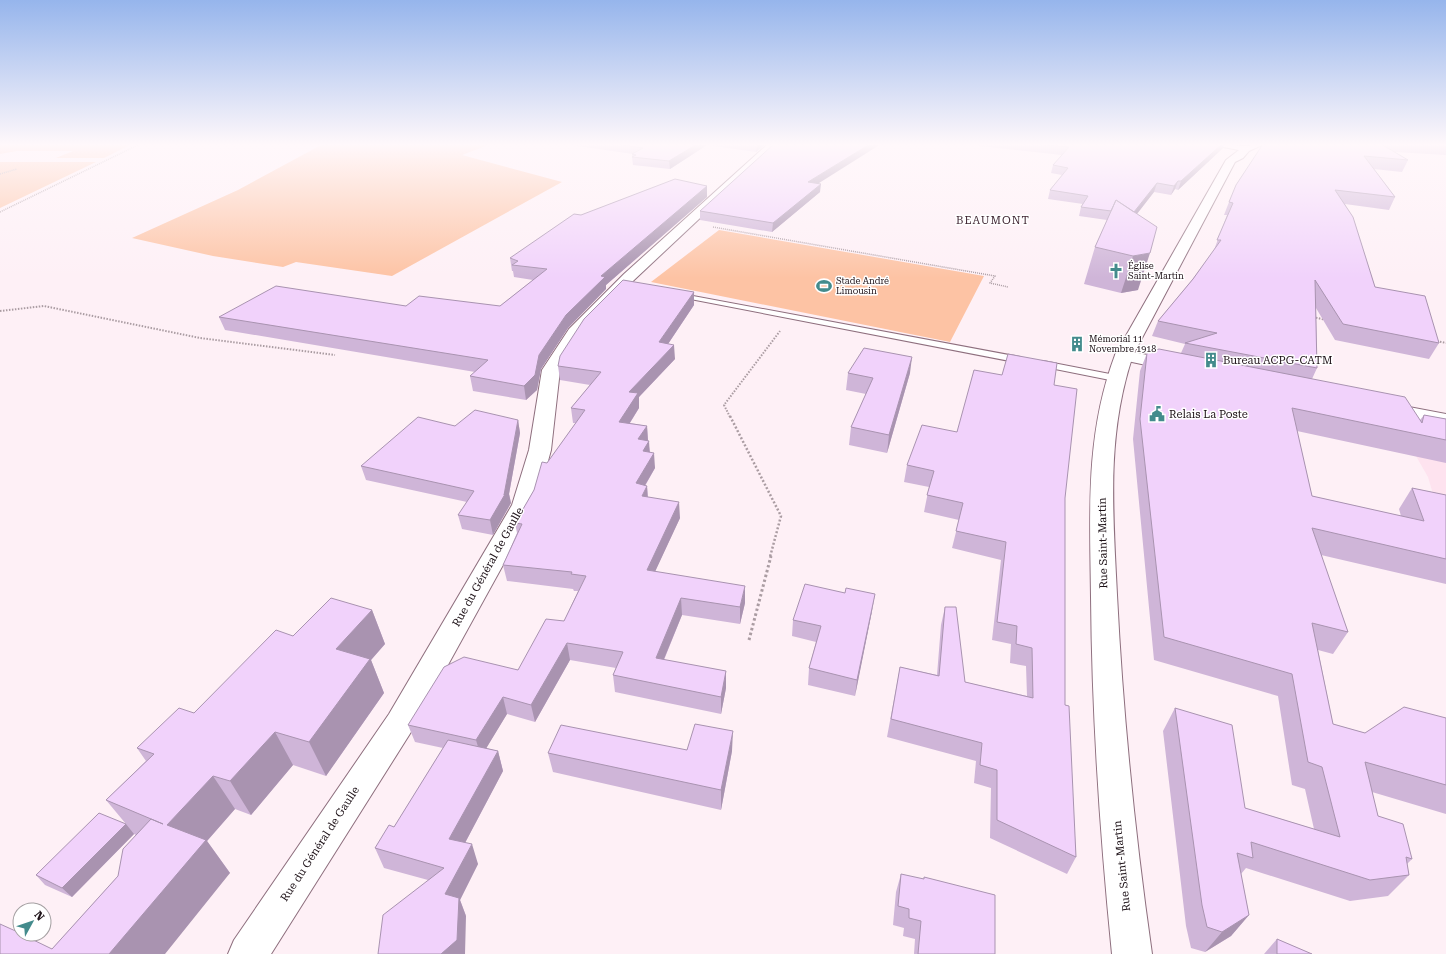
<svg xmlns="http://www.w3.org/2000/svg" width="1446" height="954" font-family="'Roboto Serif',serif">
	<rect width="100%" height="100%" fill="#fef0f6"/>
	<path fill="#fee3ef" d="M 1404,435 L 1446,442 L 1446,533 L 1440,518 L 1428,477 Z"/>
	<path fill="#fdc3a4" d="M 0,144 L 132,144 L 104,158 L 56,158 L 73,151 L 17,151 L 0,154 Z
		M 323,144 L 491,144 L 462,155 L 562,182 L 392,276 L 296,262 L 283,267 L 213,256 L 132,238 L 238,190 Z
		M 0,162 L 96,162 L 0,208 Z
		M 719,230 L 984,276 L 950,342 L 651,282 Z"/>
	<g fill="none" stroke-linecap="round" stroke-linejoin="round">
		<defs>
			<path id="lane" d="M 677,293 L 1020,357 L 1024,360 L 1020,363 L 680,297 L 676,295 Z
				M 1043,361 L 1115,375 L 1120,378 L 1115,381 L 1040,366 L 1040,362 Z"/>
			<path id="street" d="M 768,144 L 779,144 L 634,280 L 584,332 L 560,370 L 551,450 L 536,505 L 411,732 L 271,954 L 228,954 L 234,940 L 389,714 L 512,505 L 529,450 L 542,370 L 569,329 L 624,274 Z
				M 1124,350 L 1180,362 L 1183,366 L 1180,370 L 1174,371 L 1118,359 L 1115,355 L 1118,351 Z
				M 1388,403 L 1446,414 L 1446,426 L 1381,413 L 1378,409 L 1381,405 Z"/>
			<path id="secondary" d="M 1217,144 L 1245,146 L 1264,144 L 1249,151 L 1243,158 L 1235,162 L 1133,355 C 1106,435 1113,512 1117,595 C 1123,715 1135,835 1152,954 L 1112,954 C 1100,835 1092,717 1091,597 C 1090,513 1085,435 1115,355 L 1226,160 L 1239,150 L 1218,146 Z"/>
		</defs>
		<use href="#lane" stroke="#8e6f7e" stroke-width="2"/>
		<use href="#street" stroke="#8e6f7e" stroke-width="2"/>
		<use href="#secondary" stroke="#8e6f7e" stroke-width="2"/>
		<path stroke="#aa9ca2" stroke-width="1.5" stroke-dasharray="1 1" stroke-linecap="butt" d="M 0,174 L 17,169
			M 0,212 L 140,144
			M 713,227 L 995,276 L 990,283 L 1008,287"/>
		<path stroke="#aa9ca2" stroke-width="2" stroke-dasharray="1.5 1.5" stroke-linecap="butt" d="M 0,311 L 44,306 L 200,338 L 335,355
			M 1313,317 L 1326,320
			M 1437,341 L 1446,343
			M 730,417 L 724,405 L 780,331"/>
		<path stroke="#aa9ca2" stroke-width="2.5" stroke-dasharray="2 2" stroke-linecap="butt" d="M 730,416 L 781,516 L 770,557"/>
		<path stroke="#aa9ca2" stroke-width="3" stroke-dasharray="2.5 2.5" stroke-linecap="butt" d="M 749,640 L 771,556"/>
		<use href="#lane" fill="#fff" fill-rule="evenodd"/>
		<use href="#street" fill="#fff" fill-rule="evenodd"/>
		<use href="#secondary" fill="#fff" fill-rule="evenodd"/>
	</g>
	<path fill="#cfb5d8" d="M 564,144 L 766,144 L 756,152 L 707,145 L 670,169 L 633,165 L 632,157 L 632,154 L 633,154 Z
		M 962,144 L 1224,144 L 1223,148 L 1178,190 L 1175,189 L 1171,195 L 1154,192 L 1137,214 L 1138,290 L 1121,293 L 1084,284 L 1095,247 L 1107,220 L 1079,216 L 1081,207 L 1083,204 L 1048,199 L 1050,190 L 1062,175 L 1051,173 L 1053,165 L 1062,155 Z
		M 1263,144 L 1446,144 L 1446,155 L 1395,152 L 1408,160 L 1402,172 L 1374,169 L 1395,197 L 1389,210 L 1345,204 L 1375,287 L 1439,343 L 1429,359 L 1335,340 L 1316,308 L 1317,368 L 1312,379 L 1420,420 L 1424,415 L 1446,419 L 1446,463 L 1297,431 L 1312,496 L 1401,516 L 1399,509 L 1412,488 L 1446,495 L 1446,584 L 1321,555 L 1348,632 L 1333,654 L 1318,650 L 1333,724 L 1365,733 L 1446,718 L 1446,814 L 1372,792 L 1378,816 L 1412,859 L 1407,864 L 1409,875 L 1388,896 L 1350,901 L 1246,868 L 1241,874 L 1249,915 L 1231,936 L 1205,952 L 1191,948 L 1186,926 L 1163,731 L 1175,708 L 1245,808 L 1314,829 L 1305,789 L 1292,785 L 1278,696 L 1154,660 L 1133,439 L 1140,371 L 1147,353 L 1181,353 L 1185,344 L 1152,336 L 1158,321 L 1193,279 L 1214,250 L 1227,215 L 1224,215 L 1229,202 Z
		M 819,183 L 820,192 L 772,232 L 700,220 L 700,211 Z
		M 707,186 L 707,197 L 606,285 L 606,289 L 568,328 L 541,369 L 537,390 L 526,400 L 473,391 L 470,376 L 475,372 L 225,330 L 219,317 L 406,306 L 500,306 L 533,280 L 514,277 L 513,271 L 512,271 L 510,258 L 581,215 Z
		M 694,292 L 694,305 L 668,344 L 675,359 L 639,397 L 639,408 L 630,423 L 647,426 L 648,441 L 650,452 L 655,468 L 645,486 L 647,486 L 648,497 L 680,518 L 655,571 L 745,603 L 740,624 L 682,615 L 664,660 L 726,671 L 726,688 L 721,714 L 615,692 L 613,675 L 616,668 L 570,660 L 535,722 L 507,714 L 486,748 L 498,751 L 503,771 L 465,843 L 478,864 L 460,900 L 466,916 L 428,880 L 384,868 L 375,848 L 394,827 L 443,748 L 415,742 L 408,725 L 518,670 L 564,621 L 578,591 L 574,591 L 573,589 L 507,581 L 503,565 L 517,533 L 515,523 L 534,490 L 547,463 L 576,423 L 573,423 L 571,408 L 590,385 L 560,380 L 558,366 Z
		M 848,373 L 910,373 L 887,453 L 849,445 L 851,427 L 866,394 L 846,390 Z
		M 1054,385 L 1065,498 L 1065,705 L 1076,857 L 1067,874 L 990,838 L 991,788 L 974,783 L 976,761 L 887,737 L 900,667 L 937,675 L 941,625 L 945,607 L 965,682 L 1027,696 L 1026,666 L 1010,663 L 1011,644 L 992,640 L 1001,560 L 952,548 L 959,520 L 924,512 L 929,487 L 904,482 L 907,465 L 957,432 Z
		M 518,420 L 520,433 L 509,494 L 511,503 L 493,535 L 462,529 L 458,515 L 467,502 L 366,480 L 361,466 L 455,426 Z
		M 372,610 L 385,644 L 371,660 L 384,693 L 326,776 L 293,765 L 251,815 L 235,809 L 207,841 L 230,873 L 52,949 L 118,876 L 136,835 L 134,834 L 72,897 L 45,885 L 36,875 L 126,824 L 106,800 L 146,761 L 137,748 L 194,713 L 293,636 Z
		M 872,611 L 855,696 L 808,685 L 809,668 L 816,642 L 792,636 L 793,620 Z
		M 687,750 L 732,751 L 721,810 L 553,772 L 548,753 Z
		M 901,874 L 995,954 L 914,954 L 915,939 L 903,936 L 904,928 L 893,925 L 896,892 Z
		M 1277,939 L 1312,954 L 1264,954 Z"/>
	<path fill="#a993b0" d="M 697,144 L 707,144 L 707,145 L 670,169 L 669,161 Z
		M 757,144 L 766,144 L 756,152 L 757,145 Z
		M 870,144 L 881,144 L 808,190 L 808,182 Z
		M 1222,144 L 1224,144 L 1223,148 L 1178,190 L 1181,181 Z
		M 1178,181 L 1175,189 L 1171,195 L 1174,186 Z
		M 1157,183 L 1154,192 L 1129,224 L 1132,215 Z
		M 821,184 L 820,192 L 772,232 L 773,223 Z
		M 707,186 L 707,197 L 606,285 L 606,289 L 568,328 L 541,369 L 537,390 L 526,400 L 524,386 L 539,355 L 566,315 L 601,276 Z
		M 1150,253 L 1138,290 L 1121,293 L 1133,256 Z
		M 694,292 L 694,305 L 660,356 L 659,342 Z
		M 674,345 L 675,359 L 639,397 L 639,408 L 621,437 L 619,422 L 629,392 Z
		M 912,357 L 910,373 L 887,453 L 889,435 Z
		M 518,420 L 520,433 L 509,494 L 511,503 L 493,535 L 490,520 L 504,495 Z
		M 647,426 L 648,441 L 638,439 Z
		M 649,441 L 650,457 L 643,451 Z
		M 654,453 L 655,468 L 637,499 L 636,483 Z
		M 647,486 L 648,502 L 642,496 Z
		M 679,502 L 680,518 L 648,587 L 647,570 Z
		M 745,586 L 745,603 L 740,624 L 740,607 Z
		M 875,594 L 872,611 L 855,696 L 857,680 Z
		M 681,598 L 682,615 L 657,676 L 656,658 Z
		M 372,610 L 385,644 L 371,660 L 384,693 L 326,776 L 309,742 L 336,649 Z
		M 567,643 L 570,660 L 535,722 L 531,705 Z
		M 726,671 L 726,688 L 721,714 L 721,697 Z
		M 503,697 L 507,714 L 481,757 L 476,740 Z
		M 733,731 L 732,751 L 721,810 L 721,790 Z
		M 275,732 L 293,765 L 251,815 L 230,781 Z
		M 498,751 L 503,771 L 457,858 L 449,839 Z
		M 213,776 L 235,809 L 207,841 L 230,873 L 165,954 L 109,954 L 167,825 Z
		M 126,824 L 134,834 L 72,897 L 62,888 Z
		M 472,844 L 478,864 L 460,900 L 466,916 L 465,954 L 441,954 L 445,894 Z
		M 1249,915 L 1231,936 L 1205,952 L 1222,932 Z"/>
	<path fill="#f1d2fb" stroke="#a993b0" d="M 617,144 L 697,144 L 669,161 L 632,157 L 636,155 L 632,154 L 643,148 Z
		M 774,144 L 870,144 L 808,182 L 821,184 L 773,223 L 700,211 Z
		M 1035,144 L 1222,144 L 1181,181 L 1178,181 L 1174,186 L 1157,183 L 1134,212 L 1116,200 L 1111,211 L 1081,207 L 1088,196 L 1050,190 L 1068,168 L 1053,165 L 1069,147 Z
		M 1263,144 L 1381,144 L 1408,160 L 1364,156 L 1395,197 L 1335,190 L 1353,217 L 1375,287 L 1425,296 L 1439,343 L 1343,324 L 1315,280 L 1317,368 L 1185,343 L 1217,333 L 1158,321 L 1193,279 L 1221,240 L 1217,240 L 1233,203 L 1229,202 L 1236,185 Z
		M 675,179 L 707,186 L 601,276 L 605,277 L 566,315 L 539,355 L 535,375 L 524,386 L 470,376 L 488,360 L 219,317 L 276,286 L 406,306 L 419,296 L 500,306 L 547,269 L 512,265 L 518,261 L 510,258 L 574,214 L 581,215 Z
		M 1116,200 L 1157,227 L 1150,253 L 1133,256 L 1095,247 Z
		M 623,280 L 694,292 L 659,342 L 674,345 L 629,392 L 638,393 L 619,422 L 647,426 L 638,439 L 649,441 L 643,451 L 654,453 L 636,483 L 647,486 L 642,496 L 679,502 L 647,570 L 745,586 L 740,607 L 681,598 L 656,658 L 726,671 L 721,697 L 613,675 L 623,652 L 567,643 L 531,705 L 503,697 L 476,740 L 408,725 L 444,667 L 464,657 L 518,670 L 546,619 L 564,621 L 586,576 L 571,574 L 572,572 L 503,565 L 522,524 L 515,523 L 534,490 L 542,462 L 547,463 L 585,410 L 571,408 L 601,372 L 558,366 L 560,356 L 584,319 Z
		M 864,348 L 912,357 L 889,435 L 851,427 L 873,378 L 848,373 Z
		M 1159,349 L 1405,397 L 1422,423 L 1424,415 L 1446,419 L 1446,440 L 1292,408 L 1312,496 L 1424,521 L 1412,488 L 1446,495 L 1446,559 L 1312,528 L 1348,632 L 1312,623 L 1333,724 L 1365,733 L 1404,707 L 1446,718 L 1446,785 L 1365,762 L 1378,816 L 1403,824 L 1412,859 L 1406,857 L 1409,875 L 1370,880 L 1251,842 L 1253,858 L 1237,853 L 1249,915 L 1222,932 L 1207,927 L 1202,905 L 1175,708 L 1232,725 L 1245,808 L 1340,837 L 1322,767 L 1308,762 L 1292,674 L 1164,637 L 1140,419 L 1147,353 Z
		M 1008,354 L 1057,363 L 1054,385 L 1077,389 L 1065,498 L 1065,705 L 1069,706 L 1076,857 L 997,820 L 997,770 L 980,765 L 982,743 L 891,719 L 900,667 L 939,676 L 945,607 L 956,607 L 965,682 L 1033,698 L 1032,648 L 1016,644 L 1017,626 L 997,622 L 1006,542 L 956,531 L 963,503 L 927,495 L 934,471 L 907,465 L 922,425 L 957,432 L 974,370 L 1002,375 Z
		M 475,410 L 518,420 L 504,495 L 508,489 L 490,520 L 458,515 L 474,491 L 361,466 L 418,417 L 455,426 Z
		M 805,584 L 845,593 L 846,588 L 875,594 L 857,680 L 809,668 L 821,626 L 793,620 Z
		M 331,598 L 372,610 L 336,649 L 370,659 L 309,742 L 275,732 L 230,781 L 213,776 L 167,825 L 206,840 L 109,954 L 0,954 L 0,924 L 20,933 L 20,934 L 21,934 L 52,949 L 118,876 L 123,849 L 151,819 L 163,824 L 106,800 L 154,754 L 137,748 L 179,708 L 194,713 L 276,630 L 293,636 Z
		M 695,724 L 733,731 L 721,790 L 548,753 L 561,725 L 687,750 Z
		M 448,740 L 498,751 L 449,839 L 472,844 L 445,894 L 459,898 L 457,940 L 441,954 L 378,954 L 383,915 L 444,868 L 375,848 L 389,825 L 394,827 Z
		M 99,813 L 126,824 L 62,888 L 36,875 Z
		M 901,874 L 924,879 L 924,877 L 995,895 L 995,954 L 918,954 L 921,921 L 909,918 L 909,909 L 898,906 Z
		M 1277,939 L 1312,954 L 1277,954 Z"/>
	<linearGradient id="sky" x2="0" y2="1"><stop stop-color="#96b5ec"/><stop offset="0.52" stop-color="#fff8fb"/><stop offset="1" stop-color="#fff8fb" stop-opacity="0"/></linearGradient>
	<rect width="1446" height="278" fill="url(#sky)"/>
	<defs>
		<symbol id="church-bare" viewBox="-9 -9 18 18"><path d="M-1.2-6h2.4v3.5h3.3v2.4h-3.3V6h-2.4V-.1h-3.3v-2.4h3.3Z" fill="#438b8c" stroke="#fff" stroke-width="2.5" paint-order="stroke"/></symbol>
		<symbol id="stadium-bare" viewBox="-9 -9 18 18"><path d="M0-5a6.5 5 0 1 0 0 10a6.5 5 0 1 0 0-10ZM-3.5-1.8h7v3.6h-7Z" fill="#438b8c" stroke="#fff" stroke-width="2.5" paint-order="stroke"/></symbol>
		<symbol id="building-bare" viewBox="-9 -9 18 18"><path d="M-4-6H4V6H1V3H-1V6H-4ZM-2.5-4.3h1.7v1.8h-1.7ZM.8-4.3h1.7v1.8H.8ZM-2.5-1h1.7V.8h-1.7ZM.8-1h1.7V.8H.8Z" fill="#438b8c" stroke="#fff" stroke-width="2.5" paint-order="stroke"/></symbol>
		<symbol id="civic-bare" viewBox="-9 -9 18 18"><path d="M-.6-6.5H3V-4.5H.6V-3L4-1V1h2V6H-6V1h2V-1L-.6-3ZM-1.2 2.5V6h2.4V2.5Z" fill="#438b8c" stroke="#fff" stroke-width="2.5" paint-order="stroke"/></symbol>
	</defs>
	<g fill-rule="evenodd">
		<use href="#church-bare" x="1105" y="260" width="22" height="22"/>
		<use href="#stadium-bare" x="813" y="275" width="22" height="22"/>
		<use href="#building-bare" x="1066" y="333" width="22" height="22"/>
		<use href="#building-bare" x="1200" y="349" width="22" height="22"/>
		<use href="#civic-bare" x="1146" y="403" width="22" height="22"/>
	</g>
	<g text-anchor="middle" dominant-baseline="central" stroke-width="3" stroke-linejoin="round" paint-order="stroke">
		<g font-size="9" fill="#1d1117" stroke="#fff" text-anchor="start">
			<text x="1128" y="266">Église<tspan x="1128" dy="10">Saint-Martin</tspan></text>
			<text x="836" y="281">Stade André<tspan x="836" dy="10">Limousin</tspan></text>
			<text x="1089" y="339">Mémorial 11<tspan x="1089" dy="10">Novembre 1918</tspan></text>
		</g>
		<g font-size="11" letter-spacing="1" fill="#3f2532" stroke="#fff">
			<text x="993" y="220">BEAUMONT</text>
		</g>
		<g font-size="11" fill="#1d1117" stroke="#fff" text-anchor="start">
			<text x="1223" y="360">Bureau ACPG-CATM</text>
			<text x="1169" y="414">Relais La Poste</text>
		</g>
		<g font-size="11" fill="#1d1117" stroke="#fff">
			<text transform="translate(1103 543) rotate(-91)">Rue Saint-Martin</text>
			<text transform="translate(488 567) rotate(-61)">Rue du Général de Gaulle</text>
			<text transform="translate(320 844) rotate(-57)">Rue du Général de Gaulle</text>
			<text transform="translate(1122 866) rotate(-96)">Rue Saint-Martin</text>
		</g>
	</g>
	<g transform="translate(32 922) rotate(50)"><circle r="19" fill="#ffffff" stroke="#a5a0a2"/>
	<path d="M0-3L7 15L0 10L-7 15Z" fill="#438b8c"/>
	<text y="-6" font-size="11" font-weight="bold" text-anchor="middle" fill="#1d1117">N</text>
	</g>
</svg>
